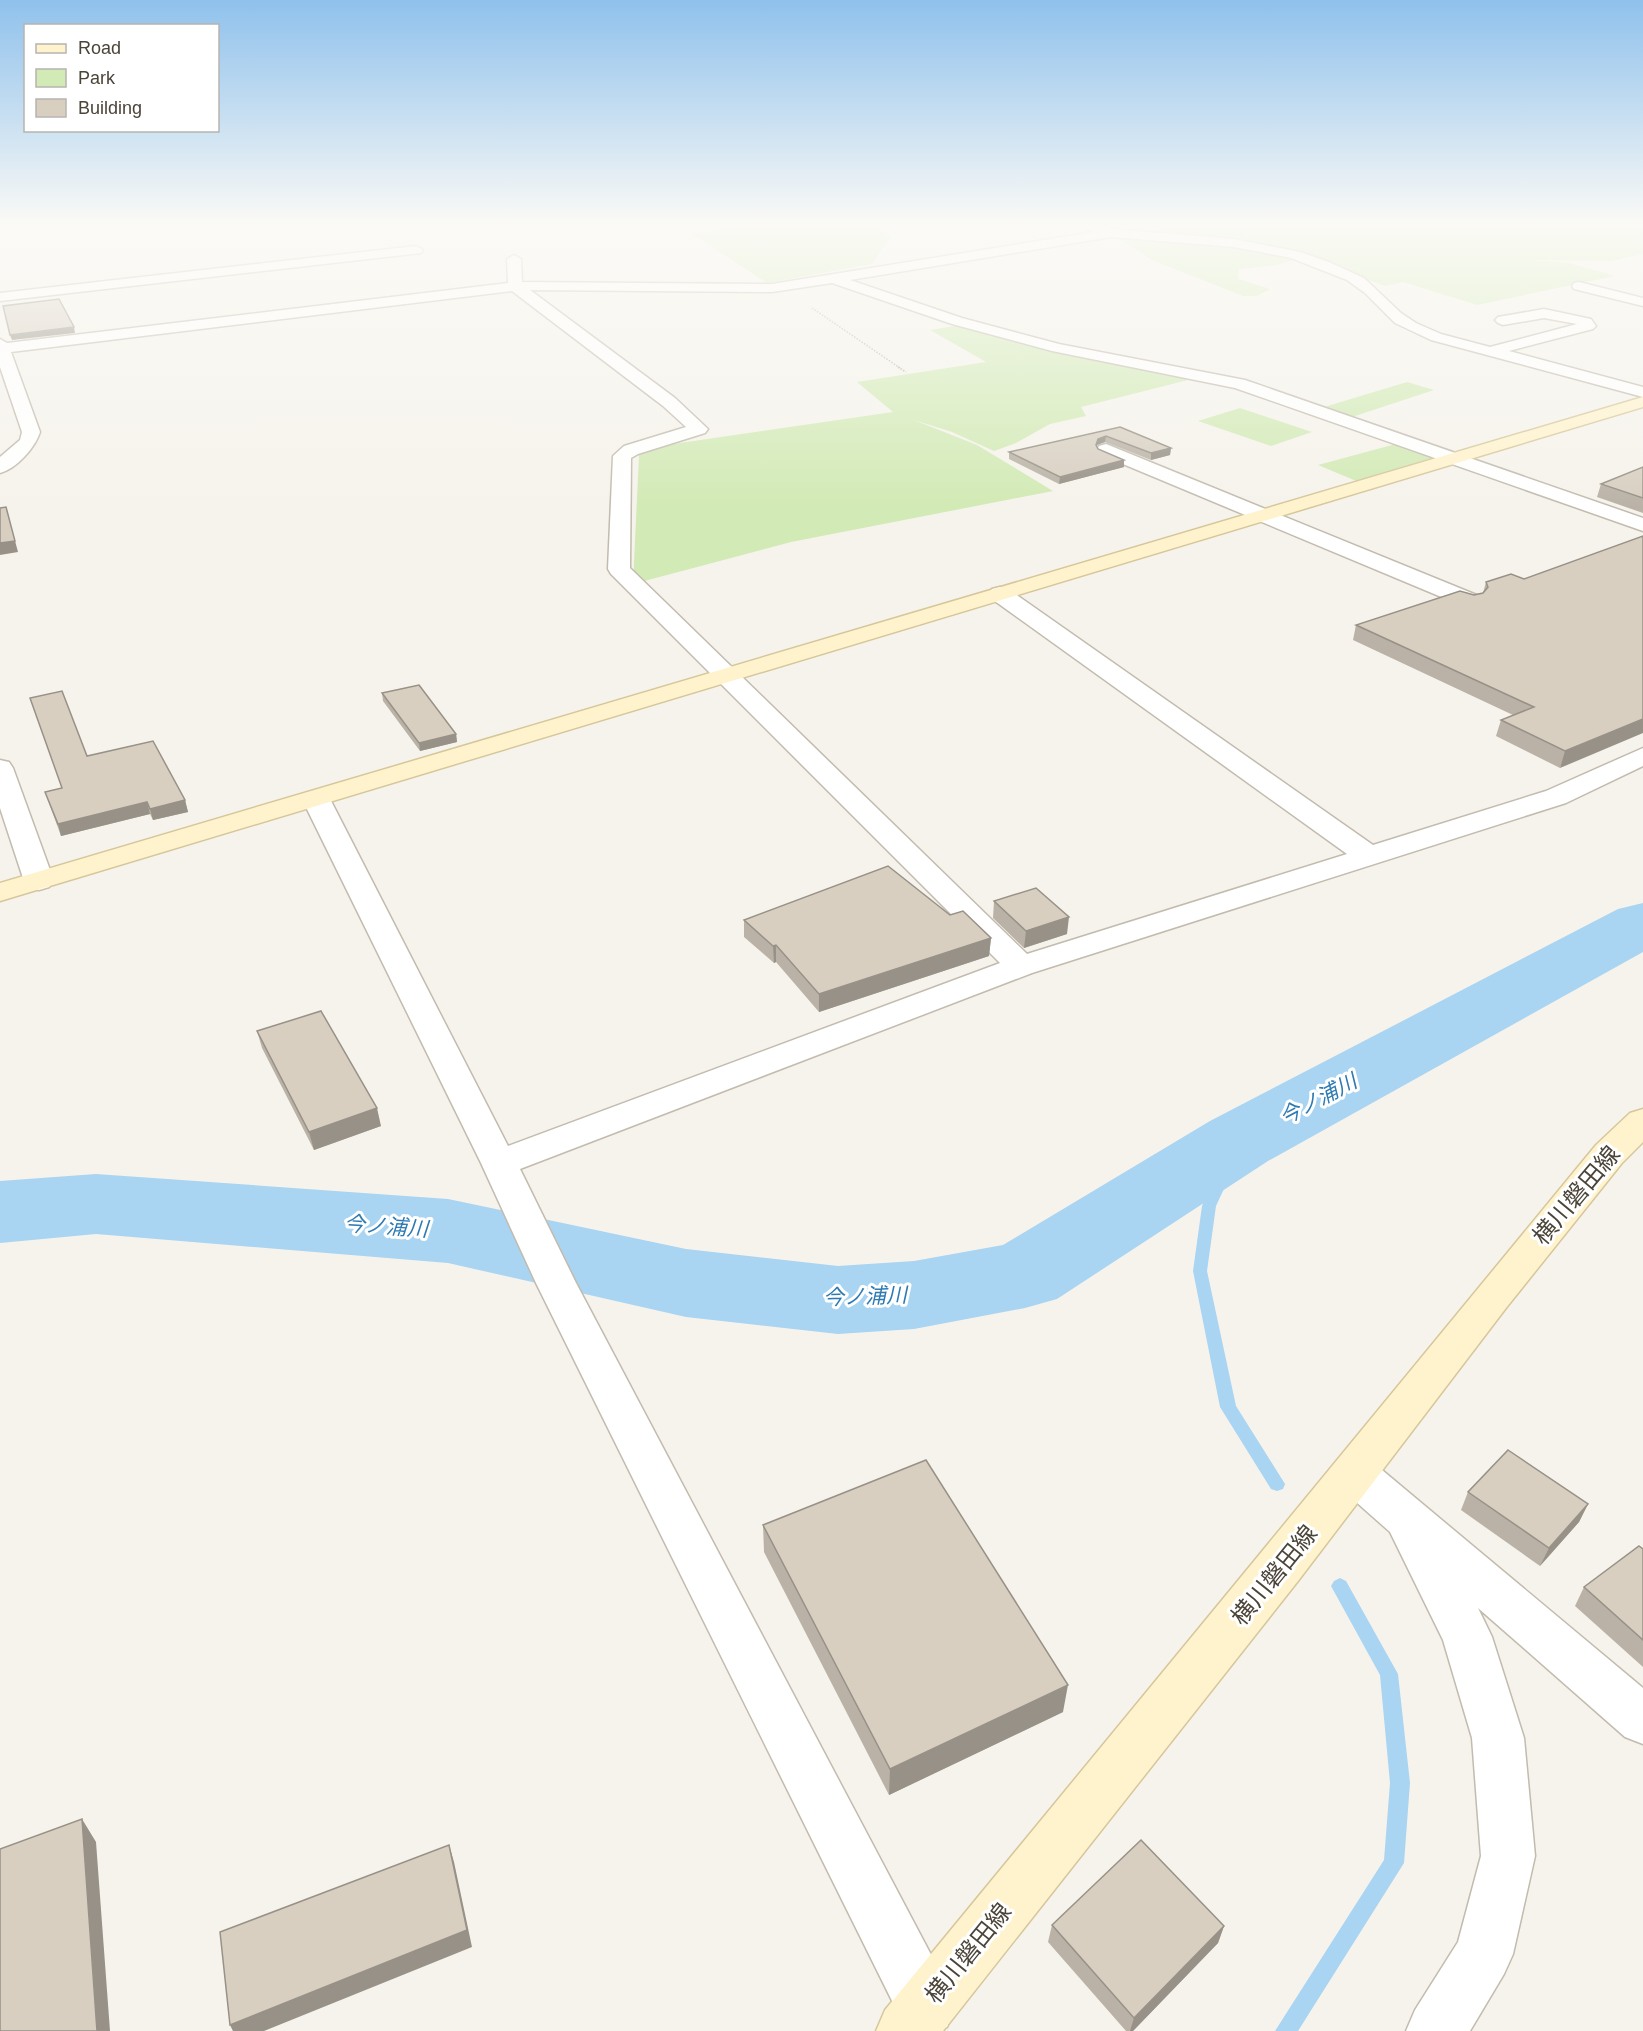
<svg xmlns="http://www.w3.org/2000/svg" width="1643" height="2031" font-family="Helvetica,'Noto Sans JP',sans-serif">
	<rect width="100%" height="100%" fill="#f6f3ec"/>
	<path fill="#d2eab5" d="M 496,223 L 674,223 L 683,228 Z
		M 778,223 L 869,223 L 891,236 L 872,264 L 767,283 L 691,233 Z
		M 1156,223 L 1643,223 L 1643,254 L 1611,261 L 1529,260 L 1569,263 L 1615,276 L 1477,305 L 1403,282 L 1385,286 L 1327,265 L 1297,259 L 1276,265 L 1239,269 L 1238,279 L 1270,289 L 1257,296 L 1243,296 L 1152,260 L 1121,240 L 1120,235 L 1147,235 L 1171,229 Z
		M 967,324 L 1200,377 L 1081,407 L 1086,416 L 1050,424 L 1016,443 L 994,451 L 952,432 L 914,420 L 977,445 L 1053,491 L 791,542 L 633,584 L 639,455 L 666,445 L 893,412 L 857,382 L 986,362 L 930,330 Z
		M 1407,382 L 1434,390 L 1349,418 L 1321,408 Z
		M 1240,408 L 1312,432 L 1271,446 L 1198,421 Z
		M 1403,442 L 1449,458 L 1361,483 L 1318,465 Z"/>
	<g fill="none" stroke-linecap="round" stroke-linejoin="round">
		<path fill="#a9d4f2" fill-rule="evenodd" d="M 1239,1137 L 1244,1138 L 1246,1141 L 1216,1206 L 1207,1271 L 1236,1406 L 1285,1484 L 1283,1489 L 1277,1491 L 1271,1489 L 1220,1407 L 1193,1271 L 1202,1206 L 1232,1141 L 1234,1138 Z
			M 1340,1578 L 1346,1581 L 1398,1674 L 1410,1783 L 1404,1863 L 1298,2031 L 1275,2031 L 1384,1860 L 1390,1783 L 1380,1675 L 1331,1586 L 1334,1581 Z"/>
		<path fill="#a9d4f2" fill-rule="evenodd" d="M 1643,903 L 1643,952 L 1268,1161 L 1057,1299 L 1025,1308 L 914,1329 L 838,1334 L 686,1317 L 448,1263 L 96,1234 L 0,1243 L 0,1181 L 96,1174 L 448,1199 L 686,1249 L 838,1266 L 914,1261 L 1003,1245 L 1210,1121 L 1618,909 Z"/>
		<defs>
			<path id="street" d="M 1084,223 L 1094,223 L 1112,229 L 1234,239 L 1300,252 L 1329,262 L 1364,278 L 1401,313 L 1416,323 L 1441,334 L 1490,347 L 1577,324 L 1544,318 L 1503,325 L 1498,323 L 1495,320 L 1498,317 L 1544,309 L 1591,319 L 1596,326 L 1593,329 L 1509,351 L 1643,387 L 1643,397 L 1431,340 L 1395,323 L 1365,293 L 1347,280 L 1291,258 L 1234,247 L 1111,237 L 850,280 L 962,318 L 1059,344 L 1245,380 L 1643,518 L 1643,531 L 1235,388 L 1052,351 L 952,324 L 832,283 L 772,292 L 530,290 L 675,398 L 708,429 L 705,433 L 638,454 L 631,458 L 630,568 L 1027,954 L 1347,854 L 992,599 L 989,594 L 992,589 L 1000,587 L 1008,589 L 1373,845 L 1546,791 L 1643,748 L 1643,766 L 1566,803 L 1032,973 L 520,1169 L 576,1283 L 947,1985 L 955,2006 L 947,2027 C 933,2031 919,2031 905,2027 L 536,1283 L 481,1163 L 302,799 L 306,793 L 316,791 L 326,793 L 330,799 L 508,1146 L 1000,963 L 611,574 L 608,569 L 613,456 L 624,446 L 686,427 L 663,406 L 512,291 L 11,352 L 40,432 C 35,448 16,469 0,473 L 0,457 L 20,440 L 22,432 L 0,367 L 0,339 L 7,343 L 508,283 L 507,259 L 514,255 L 521,259 L 522,282 L 772,284 L 1094,232 L 1083,226 Z
				M 416,246 L 423,250 L 421,253 L 0,301 L 0,293 Z
				M 1579,282 L 1643,298 L 1643,306 L 1574,289 L 1572,286 L 1574,283 Z
				M 1106,444 L 1479,596 L 1482,601 L 1479,606 L 1471,608 L 1463,606 L 1099,454 L 1097,450 L 1099,446 Z
				M 0,760 L 9,762 L 13,768 L 54,881 L 49,887 L 39,890 L 29,887 L 24,881 L 0,808 Z
				M 1354,1454 L 1370,1460 L 1643,1688 L 1643,1744 L 1625,1737 L 1478,1608 L 1492,1637 L 1524,1738 L 1535,1856 L 1513,1954 L 1504,1974 L 1470,2031 L 1406,2031 L 1415,2010 L 1458,1942 L 1481,1856 L 1472,1738 L 1443,1640 L 1390,1532 L 1338,1486 L 1332,1473 L 1338,1460 Z"/>
			<path id="secondary" d="M 1643,397 L 1643,407 L 0,901 L 0,883 Z
				M 1643,1109 L 1643,1142 L 1622,1163 L 1506,1308 L 1298,1581 L 943,2031 L 876,2031 L 885,2010 L 1596,1145 L 1630,1113 Z"/>
		</defs>
		<use href="#street" stroke="#c2bbae" stroke-width="3"/>
		<use href="#secondary" stroke="#d6c79b" stroke-width="3"/>
		<path stroke="#c4b79f" stroke-width="1.5" stroke-dasharray="1.5 1.5" stroke-linecap="butt" d="M 812,308 L 900,368"/>
		<path stroke="#c4b79f" stroke-width="2" stroke-dasharray="1.5 1.5" stroke-linecap="butt" d="M 898,367 L 906,372"/>
		<use href="#street" fill="#fff" fill-rule="evenodd"/>
		<use href="#secondary" fill="#fff3cd" fill-rule="evenodd"/>
	</g>
	<path fill="#bab2a6" d="M 1120,427 L 1171,448 L 1170,455 L 1151,460 L 1105,442 L 1097,445 L 1098,449 L 1124,467 L 1059,484 L 1009,459 L 1009,452 Z
		M 1643,467 L 1643,513 L 1597,497 L 1601,484 Z
		M 1643,536 L 1560,768 L 1496,736 L 1501,720 L 1513,715 L 1353,640 L 1356,625 L 1483,593 L 1486,582 L 1524,579 Z
		M 382,693 L 456,734 L 457,742 L 420,751 L 383,701 Z
		M 87,756 L 185,800 L 188,812 L 153,820 L 150,814 L 61,836 L 45,792 L 62,788 Z
		M 994,901 L 1067,934 L 1024,948 L 993,918 Z
		M 950,915 L 991,938 L 989,956 L 819,1012 L 776,962 L 774,963 L 744,937 L 744,920 Z
		M 257,1031 L 381,1126 L 314,1150 L 262,1048 Z
		M 1468,1492 L 1588,1504 L 1579,1522 L 1540,1566 L 1461,1510 Z
		M 763,1525 L 1063,1712 L 889,1795 L 764,1552 Z
		M 1643,1549 L 1643,1667 L 1575,1606 L 1584,1587 Z
		M 1052,1925 L 1224,1926 L 1218,1943 L 1133,2031 L 1126,2031 L 1048,1942 Z"/>
	<path fill="#979187" d="M 74,327 L 75,333 L 12,340 L 10,335 Z
		M 1106,436 L 1105,442 L 1097,445 L 1095,451 L 1098,439 Z
		M 1171,448 L 1170,455 L 1151,460 L 1151,453 Z
		M 1124,460 L 1124,467 L 1059,484 L 1060,477 Z
		M 6,507 L 18,552 L 0,555 L 0,543 Z
		M 1643,719 L 1643,733 L 1560,768 L 1565,751 Z
		M 456,734 L 457,742 L 420,751 L 419,743 Z
		M 185,800 L 188,812 L 153,820 L 150,809 Z
		M 147,802 L 150,814 L 61,836 L 58,824 Z
		M 1069,917 L 1067,934 L 1024,948 L 1026,931 Z
		M 991,938 L 989,956 L 819,1012 L 819,994 Z
		M 776,945 L 776,962 L 774,963 L 773,946 Z
		M 377,1108 L 381,1126 L 314,1150 L 309,1132 Z
		M 1588,1504 L 1579,1522 L 1540,1566 L 1549,1548 Z
		M 1068,1685 L 1063,1712 L 889,1795 L 890,1769 Z
		M 82,1819 L 96,1842 L 110,2031 L 97,2031 Z
		M 449,1845 L 454,1862 L 472,1947 L 264,2031 L 233,2031 L 230,2025 Z
		M 1224,1926 L 1218,1943 L 1133,2031 L 1130,2031 L 1134,2018 Z"/>
	<path fill="#d8cfc1" stroke="#979187" stroke-width="1.5" d="M 59,299 L 74,327 L 10,335 L 3,306 Z
		M 1120,427 L 1171,448 L 1151,453 L 1106,436 L 1098,439 L 1096,445 L 1098,449 L 1124,460 L 1060,477 L 1009,452 Z
		M 1643,467 L 1643,498 L 1601,484 Z
		M 6,507 L 15,541 L 0,543 L 0,508 Z
		M 1643,536 L 1643,719 L 1565,751 L 1501,720 L 1534,707 L 1356,625 L 1460,591 L 1474,595 L 1483,593 L 1488,587 L 1486,582 L 1511,574 L 1524,579 Z
		M 419,685 L 456,734 L 419,743 L 382,693 Z
		M 62,691 L 87,756 L 153,741 L 185,800 L 150,809 L 147,802 L 58,824 L 45,792 L 62,788 L 30,698 Z
		M 888,866 L 950,915 L 963,911 L 991,938 L 819,994 L 776,945 L 773,946 L 744,920 Z
		M 1036,888 L 1069,917 L 1026,931 L 994,901 Z
		M 321,1011 L 377,1108 L 309,1132 L 257,1031 Z
		M 1508,1450 L 1588,1504 L 1549,1548 L 1468,1492 Z
		M 926,1460 L 1068,1685 L 890,1769 L 763,1525 Z
		M 1639,1546 L 1643,1549 L 1643,1640 L 1584,1587 Z
		M 82,1819 L 97,2031 L 0,2031 L 0,1849 Z
		M 1141,1840 L 1224,1926 L 1134,2018 L 1052,1925 Z
		M 449,1845 L 467,1930 L 230,2025 L 220,1932 Z"/>
	<linearGradient id="sky" x2="0" y2="1"><stop stop-color="#8fc1ec"/><stop offset="0.44" stop-color="#fbfaf6"/><stop offset="1" stop-color="#fbfaf6" stop-opacity="0"/></linearGradient>
	<rect width="1643" height="508" fill="url(#sky)"/>
	<g text-anchor="middle" dominant-baseline="central" stroke-width="6" stroke-linejoin="round" paint-order="stroke">
		<g font-size="21" font-style="italic" fill="#2e7ab2" stroke="#fff">
			<text transform="translate(1318 1099) rotate(-28)">今ノ浦川</text>
			<text transform="translate(386 1226) rotate(4)">今ノ浦川</text>
			<text transform="translate(865 1296) rotate(-2)">今ノ浦川</text>
		</g>
		<g font-size="24" fill="#4b4439" stroke="#fff">
			<text transform="translate(1576 1195) rotate(-50)">横川磐田線</text>
			<text transform="translate(1274 1575) rotate(-51)">横川磐田線</text>
			<text transform="translate(968 1953) rotate(-51)">横川磐田線</text>
		</g>
	</g>
	<rect x="24" y="24" width="195" height="108" fill="#ffffff" stroke="#b7b4b0" stroke-width="1.5"/>
	<rect x="36" y="44" width="30" height="9" fill="#fff3cd" stroke="#b7b4b0" stroke-width="1.5"/>
	<text x="78" y="54" font-size="18" fill="#4b4439">Road</text>
	<rect x="36" y="69" width="30" height="18" fill="#d2eab5" stroke="#b7b4b0" stroke-width="1.5"/>
	<text x="78" y="84" font-size="18" fill="#4b4439">Park</text>
	<rect x="36" y="99" width="30" height="18" fill="#d8cfc1" stroke="#b7b4b0" stroke-width="1.5"/>
	<text x="78" y="114" font-size="18" fill="#4b4439">Building</text>
</svg>
